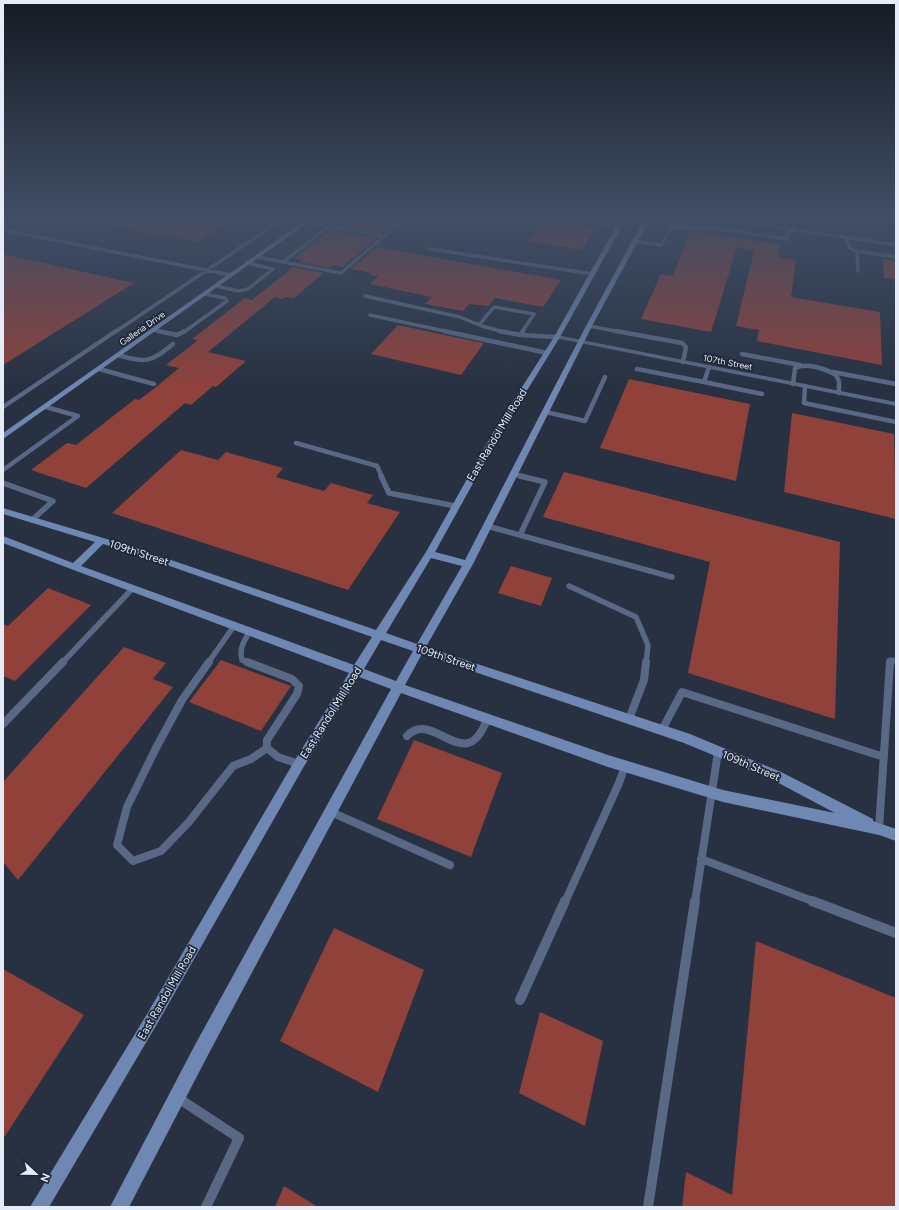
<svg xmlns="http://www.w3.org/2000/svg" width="899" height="1210" font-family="Figtree,sans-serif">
	<rect width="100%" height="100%" fill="#273142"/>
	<path fill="#8f413a" d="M 108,219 L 235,219 L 197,242 L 108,225 Z
		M 346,219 L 378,219 L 396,222 L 383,233 L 338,225 Z
		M 545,220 L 596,228 L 581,250 L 527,241 Z
		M 331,230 L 377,238 L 343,267 L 333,265 L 330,268 L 300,262 L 303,260 L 294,258 Z
		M 690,231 L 780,244 L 778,257 L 796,260 L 791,297 L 880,312 L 882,365 L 757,341 L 759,330 L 736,326 L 754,251 L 737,247 L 711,332 L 641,319 L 661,274 L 673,276 Z
		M 376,247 L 561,280 L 543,307 L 495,298 L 489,306 L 469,304 L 463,311 L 425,304 L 432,297 L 370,284 L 378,276 L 370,275 L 372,273 L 351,269 Z
		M 3,254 L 134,283 L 3,365 Z
		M 883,259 L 896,261 L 896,279 L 884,278 Z
		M 293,267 L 324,273 L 294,298 L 286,297 L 283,299 L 275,297 L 208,352 L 246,361 L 216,387 L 213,386 L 191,405 L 185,403 L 86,488 L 31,470 L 67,443 L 76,445 L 135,399 L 139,400 L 156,387 L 179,368 L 166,365 L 198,340 L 192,339 L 245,298 L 252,300 Z
		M 398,325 L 473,341 L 484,343 L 461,375 L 371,354 Z
		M 629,379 L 750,404 L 736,481 L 600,448 Z
		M 792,413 L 894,434 L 896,519 L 784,492 Z
		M 181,450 L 218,460 L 226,452 L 283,468 L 276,477 L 324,491 L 331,483 L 373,495 L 367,503 L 400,512 L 348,590 L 112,513 Z
		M 564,472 L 840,542 L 835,719 L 688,673 L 710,562 L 543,517 Z
		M 511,566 L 552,578 L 541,606 L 498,593 Z
		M 48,588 L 91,605 L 15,681 L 3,676 L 3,624 L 8,626 Z
		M 124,647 L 166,663 L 153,679 L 173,687 L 18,880 L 3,862 L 3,782 Z
		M 221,660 L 291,686 L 261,731 L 189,702 Z
		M 414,740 L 502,773 L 471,857 L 377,819 Z
		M 334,928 L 424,970 L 378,1092 L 280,1041 Z
		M 756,941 L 896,998 L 896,1207 L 682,1207 L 686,1172 L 732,1195 Z
		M 3,969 L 84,1015 L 3,1139 Z
		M 540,1012 L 603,1041 L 585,1126 L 519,1093 Z
		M 284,1186 L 318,1207 L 275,1207 Z"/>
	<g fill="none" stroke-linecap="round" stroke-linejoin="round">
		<path stroke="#596884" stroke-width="3.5" d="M 569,219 L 619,227
			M 306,222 L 384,236
			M 3,230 L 231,275
			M 793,231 L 796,219
			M 846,238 L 850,248 L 857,251 L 896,257
			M 635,241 L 661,245 L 671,227 L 712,228 L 787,239 L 790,230
			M 430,249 L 593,274
			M 857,251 L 858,271
			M 257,257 L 341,273 L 404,219
			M 283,262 L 339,219
			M 216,286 L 239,291 L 248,289 L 273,269 L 247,263
			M 365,296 L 460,317 L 482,326 L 504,332
			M 370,315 L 449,332
			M 479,325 L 494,307 L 534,314 L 522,332
			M 589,326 L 621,332
			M 154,330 L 163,332
			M 115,332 L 283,219
			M 184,332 L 227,301 L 225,298 L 205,294"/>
		<path stroke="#596884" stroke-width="4.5" d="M 158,331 L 177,335 L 185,331
			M 444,331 L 547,353
			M 499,331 L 521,335 L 557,337
			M 616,331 L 682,343 L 686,347 L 683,362
			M 521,334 L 523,331
			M 742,354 L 800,365
			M 118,355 C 146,363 150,363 173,344
			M 709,367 L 704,382 L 762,394
			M 99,369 L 154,384
			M 637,369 L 704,382
			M 833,372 L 896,384
			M 793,384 L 795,368 C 806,362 826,369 836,375 L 839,381 L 839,393
			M 805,386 L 804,403 L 896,422
			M 3,407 L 116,331
			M 546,412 L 585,421 L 605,377
			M 296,443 L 377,466 L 382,477
			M 3,470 L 78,416 L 46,407
			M 514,474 L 524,477"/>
		<path stroke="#596884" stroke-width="5.5" d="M 381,476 L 389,493 L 455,506
			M 3,483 L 53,501 L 32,520
			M 487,526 L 672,577
			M 520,535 L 545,482 L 520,476
			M 569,586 L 636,617 L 648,645 L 646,663
			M 62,663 L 133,588
			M 208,663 L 234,626
			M 249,663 L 242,660 C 239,648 244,641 250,631
			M 890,663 L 890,660 L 896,661"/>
		<path stroke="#596884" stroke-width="8" d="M 209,662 L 182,700 L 156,748 L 127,807 L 117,845 L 133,861 L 161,851 L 188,823 L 233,766 L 251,759 L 267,748
			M 247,662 L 292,679 L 299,686 L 297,694 L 267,740 L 267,748 L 278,757 L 299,764
			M 629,719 L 644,680 L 646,662
			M 3,724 L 63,662
			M 662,730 L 682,692 L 884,757
			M 407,736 C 433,708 466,778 487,719
			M 331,812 L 450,865
			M 879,829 L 890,662
			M 701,859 L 815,902
			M 565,902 L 619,783 L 625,766
			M 695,902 L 718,752"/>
		<path stroke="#596884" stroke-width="10" d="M 812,901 L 896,933
			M 520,1000 L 565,901
			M 178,1098 L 239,1138 L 206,1207
			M 648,1207 L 695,901"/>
		<path fill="#596884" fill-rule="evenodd" d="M 715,219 L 728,219 L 896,243 L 896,247 Z
			M 557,335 L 896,402 L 896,406 L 555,338 L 554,337 Z"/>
		<path fill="#6f87b3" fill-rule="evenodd" d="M 307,219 L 313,219 L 3,439 L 3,433 Z
			M 620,219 L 626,219 L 560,337 L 502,431 L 435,552 L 465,560 L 586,326 L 644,219 L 650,219 L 592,326 L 473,564 L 426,647 L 690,734 L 781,772 L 873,819 L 873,821 L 896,829 L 896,841 L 879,835 L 723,802 L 608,767 L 401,693 L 208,1055 L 129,1207 L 110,1207 L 196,1043 L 391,689 L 359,677 L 303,768 L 157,1024 L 49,1207 L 30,1207 L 147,1014 L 295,760 L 349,673 L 71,569 L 3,543 L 3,536 L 73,563 L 95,542 L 3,514 L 3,508 L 130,546 L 376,630 L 426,552 L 494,431 L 554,337 ZM 103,544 L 124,550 L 372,637 L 354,665 L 81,566 ZM 431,558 L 462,566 L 417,644 L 386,633 ZM 381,640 L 413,651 L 396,681 L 364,669 ZM 422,654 L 684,743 L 773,780 L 835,813 L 723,790 L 608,755 L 405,685 Z"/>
	</g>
	<linearGradient id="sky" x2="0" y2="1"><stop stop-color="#151b24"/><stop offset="0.56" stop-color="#414e65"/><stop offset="1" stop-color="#414e65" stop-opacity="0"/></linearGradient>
	<rect width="899" height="388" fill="url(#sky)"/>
	<g text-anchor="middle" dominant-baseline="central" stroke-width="3.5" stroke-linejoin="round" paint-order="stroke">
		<g font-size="9" fill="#e5ecf7" stroke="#1d2737">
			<text transform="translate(142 328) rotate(-35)">Galleria Drive</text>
			<text transform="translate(728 362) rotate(11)">107th Street</text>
		</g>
		<g font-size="11" fill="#e5ecf7" stroke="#1d2737">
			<text transform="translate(497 435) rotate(-59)">East Randol Mill Road</text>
			<text transform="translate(139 553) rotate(18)">109th Street</text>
			<text transform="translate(446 658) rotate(19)">109th Street</text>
			<text transform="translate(331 713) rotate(-58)">East Randol Mill Road</text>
			<text transform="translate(751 766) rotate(23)">109th Street</text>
			<text transform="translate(167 993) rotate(-60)">East Randol Mill Road</text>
		</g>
	</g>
	<rect width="899" height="1210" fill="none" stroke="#e5ecf7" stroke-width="8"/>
	<g transform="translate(36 1174) rotate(112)" stroke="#1d2737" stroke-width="3" paint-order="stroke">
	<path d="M0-3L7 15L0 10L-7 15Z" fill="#e5ecf7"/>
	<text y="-6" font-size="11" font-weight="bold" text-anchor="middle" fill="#e5ecf7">N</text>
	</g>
</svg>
